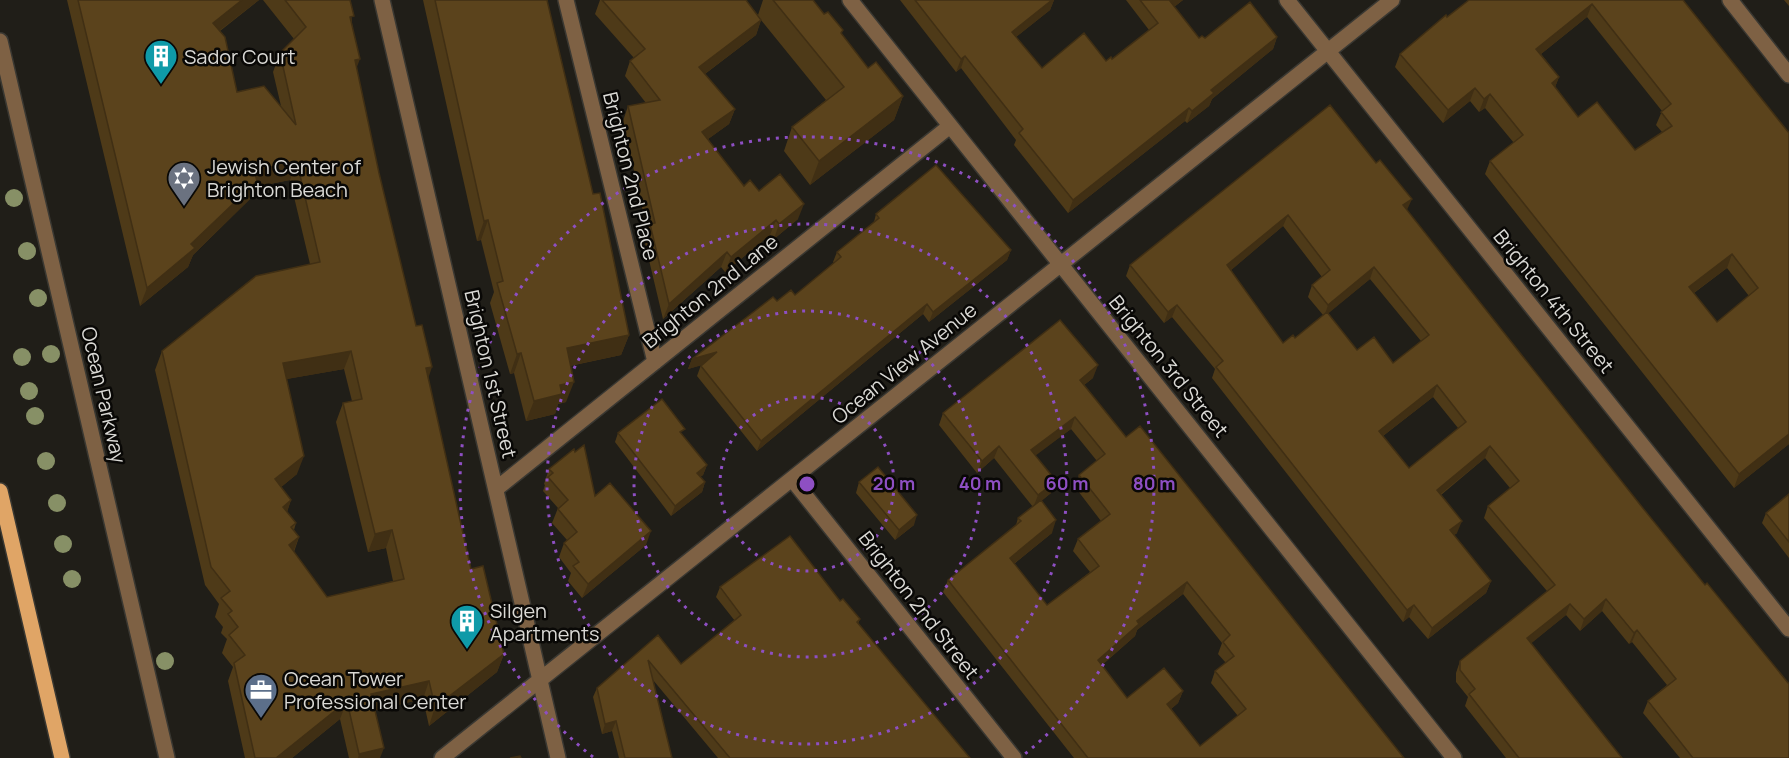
<svg xmlns="http://www.w3.org/2000/svg" width="1789" height="758" font-family="Manrope,sans-serif">
	<rect width="100%" height="100%" fill="#201e18"/>
	<g fill="none" stroke-linecap="round" stroke-linejoin="round">
		<defs>
			<path id="minor" d="M 382,0 L 558,758
				M 566,0 L 655,362
				M 850,0 L 1454,758
				M 1287,0 L 1789,629
				M 1730,0 L 1789,75
				M 0,41 L 167,758
				M 792,479 L 1014,758
				M 496,489 L 950,126
				M 442,758 L 1392,0"/>
			<path id="major" d="M 0,491 L 62,758"/>
		</defs>
		<use href="#minor" stroke="#3a3832" stroke-width="18"/>
		<use href="#major" stroke="#3a3832" stroke-width="18"/>
		<use href="#minor" stroke="#7e6144" stroke-width="15"/>
		<use href="#major" stroke="#e0a566" stroke-width="15"/>
	</g>
	<g fill="#879066">
		<circle cx="14" cy="198" r="9"/>
		<circle cx="27" cy="251" r="9"/>
		<circle cx="38" cy="298" r="9"/>
		<circle cx="51" cy="354" r="9"/>
		<circle cx="22" cy="357" r="9"/>
		<circle cx="29" cy="391" r="9"/>
		<circle cx="35" cy="416" r="9"/>
		<circle cx="46" cy="461" r="9"/>
		<circle cx="57" cy="503" r="9"/>
		<circle cx="63" cy="544" r="9"/>
		<circle cx="72" cy="579" r="9"/>
		<circle cx="165" cy="661" r="9"/>
	</g>
	<path fill="#4e3a18" fill-rule="evenodd" d="M 67,0 L 259,0 L 220,31 L 237,92 L 281,106 L 273,72 L 280,53 L 294,39 L 263,0 L 350,0 L 356,68 L 379,173 L 428,378 L 471,569 L 504,654 L 497,672 L 429,726 L 423,699 L 375,710 L 380,758 L 349,758 L 340,719 L 292,758 L 245,758 L 228,681 L 233,667 L 222,653 L 227,639 L 221,633 L 223,627 L 215,617 L 219,604 L 205,585 L 155,370 L 162,351 L 310,264 L 290,180 L 254,187 L 250,199 L 193,255 L 188,267 L 140,306 ZM 344,369 L 352,401 L 343,403 L 336,422 L 339,434 L 368,552 L 386,548 L 393,581 L 327,597 L 294,552 L 299,537 L 294,530 L 296,523 L 287,512 L 291,500 L 281,487 L 297,474 L 286,379 Z
		M 423,0 L 547,0 L 593,194 L 629,335 L 621,355 L 570,366 L 566,402 L 558,404 L 555,414 L 526,421 L 514,373 L 510,374 L 490,303 L 494,292 L 481,240 L 477,241 Z
		M 600,0 L 746,0 L 758,15 L 763,0 L 813,0 L 868,68 L 903,96 L 894,120 L 810,185 L 784,151 L 792,127 L 826,100 L 761,20 L 756,35 L 705,74 L 735,109 L 729,124 L 708,139 L 744,186 L 759,191 L 798,219 L 774,239 L 770,235 L 725,272 L 721,267 L 663,319 L 644,239 L 647,230 L 623,121 L 628,106 L 646,103 L 625,76 L 630,61 L 634,58 L 595,14 Z
		M 900,0 L 1054,0 L 1050,10 L 1016,37 L 1042,68 L 1106,61 L 1112,59 L 1149,30 L 1126,0 L 1183,0 L 1174,7 L 1199,38 L 1277,37 L 1273,49 L 1212,99 L 1209,106 L 1187,123 L 1185,121 L 1068,213 L 1014,145 L 1016,140 L 961,68 L 956,72 Z
		M 1469,0 L 1683,0 L 1789,133 L 1789,444 L 1734,488 L 1485,174 L 1490,161 L 1514,143 L 1485,108 L 1479,112 L 1470,101 L 1443,123 L 1395,67 L 1400,54 ZM 1587,17 L 1662,111 L 1656,125 L 1662,132 L 1635,150 L 1578,117 L 1555,87 L 1559,77 L 1541,54 ZM 1727,268 L 1749,296 L 1717,322 L 1694,293 Z
		M 1784,0 L 1789,0 L 1789,6 Z
		M 1330,105 L 1407,210 L 1789,758 L 1680,758 L 1643,713 L 1648,701 L 1667,685 L 1632,642 L 1629,644 L 1602,611 L 1580,631 L 1566,615 L 1531,643 L 1622,758 L 1506,758 L 1465,706 L 1468,697 L 1456,682 L 1456,673 L 1460,661 L 1547,591 L 1484,518 L 1488,506 L 1510,488 L 1485,458 L 1441,495 L 1457,533 L 1454,535 L 1491,581 L 1486,593 L 1428,639 L 1409,617 L 1403,622 L 1212,378 L 1215,369 L 1172,317 L 1164,323 L 1126,276 L 1130,265 ZM 1283,226 L 1322,277 L 1312,285 L 1308,297 L 1323,315 L 1295,338 L 1283,343 L 1231,270 ZM 1370,279 L 1421,341 L 1393,363 L 1357,350 L 1328,313 ZM 1433,397 L 1458,428 L 1409,468 L 1383,436 Z
		M 876,214 L 1011,250 L 1007,260 L 929,322 L 923,314 L 757,451 L 697,376 L 701,365 L 688,369 L 692,359 L 777,301 L 795,295 L 834,263 L 833,262 L 837,252 L 874,222 Z
		M 1093,378 L 1084,385 L 1126,437 L 1404,758 L 1074,758 L 943,592 L 948,580 L 1016,525 L 1018,518 L 1033,507 L 994,458 L 977,473 L 939,425 L 943,413 ZM 1071,429 L 1097,461 L 1079,475 L 1075,487 L 1101,521 L 1078,539 L 1073,551 L 1090,572 L 1047,605 L 1014,564 L 1052,533 L 1041,501 L 1051,493 L 1035,455 ZM 1183,594 L 1222,643 L 1218,654 L 1226,663 L 1215,671 L 1211,683 L 1238,716 L 1200,746 L 1171,709 L 1178,703 L 1183,691 L 1127,698 L 1102,665 L 1135,636 L 1137,630 Z
		M 618,433 L 682,435 L 707,465 L 703,475 L 700,477 L 705,482 L 702,492 L 671,516 L 615,442 Z
		M 549,469 L 595,496 L 646,545 L 582,598 L 568,581 L 571,573 L 559,557 L 564,543 L 567,540 L 552,523 L 558,508 L 543,491 L 545,485 L 544,484 Z
		M 859,482 L 914,525 L 895,540 L 856,493 Z
		M 1789,494 L 1789,558 L 1762,523 L 1766,513 Z
		M 720,587 L 840,601 L 860,619 L 858,624 L 970,758 L 718,758 L 653,680 L 672,758 L 619,758 L 612,731 L 602,734 L 593,697 L 597,688 L 658,635 L 681,664 L 735,621 L 716,597 Z"/>
	<path fill="#402f14" d="M 242,0 L 259,0 L 206,41 L 213,23 Z
		M 1052,0 L 1054,0 L 1050,10 L 1007,44 L 1012,32 Z
		M 1172,0 L 1183,0 L 1165,14 L 1170,1 Z
		M 1592,4 L 1587,17 L 1531,62 L 1536,49 Z
		M 761,20 L 756,35 L 694,82 L 699,67 Z
		M 1277,37 L 1273,49 L 1212,99 L 1209,106 L 1187,123 L 1192,111 L 1211,90 Z
		M 965,56 L 961,68 L 956,72 L 961,59 Z
		M 360,59 L 353,77 L 355,60 Z
		M 1559,77 L 1554,90 L 1552,83 Z
		M 1475,88 L 1470,101 L 1443,123 L 1448,110 Z
		M 1490,94 L 1485,108 L 1479,112 L 1484,99 Z
		M 903,96 L 894,120 L 810,185 L 819,161 Z
		M 1189,108 L 1185,121 L 1068,213 L 1073,200 Z
		M 735,109 L 729,124 L 697,147 L 702,132 Z
		M 297,162 L 290,180 L 254,187 L 250,199 L 193,255 L 188,267 L 140,306 L 147,288 L 191,244 L 254,170 Z
		M 1412,199 L 1407,210 L 1403,205 Z
		M 804,204 L 798,219 L 774,239 L 779,224 Z
		M 1288,215 L 1283,226 L 1223,277 L 1227,265 Z
		M 488,220 L 481,240 L 477,241 L 484,221 Z
		M 776,220 L 770,235 L 725,272 L 731,257 Z
		M 1011,250 L 1007,260 L 929,322 L 933,312 Z
		M 727,252 L 721,267 L 663,319 L 669,304 Z
		M 1732,254 L 1727,268 L 1684,300 L 1689,287 Z
		M 1374,267 L 1370,279 L 1324,317 L 1328,305 Z
		M 927,304 L 923,314 L 757,451 L 761,441 Z
		M 1177,305 L 1172,317 L 1164,323 L 1168,312 Z
		M 629,335 L 621,355 L 559,368 L 567,348 Z
		M 351,351 L 344,369 L 276,381 L 283,363 Z
		M 717,352 L 714,362 L 688,369 L 692,359 Z
		M 521,353 L 514,373 L 510,374 L 517,354 Z
		M 1098,365 L 1093,378 L 1075,392 L 1080,380 Z
		M 432,367 L 426,385 L 426,368 Z
		M 574,382 L 566,402 L 558,404 L 555,414 L 526,421 L 534,401 L 560,385 Z
		M 1437,385 L 1433,397 L 1375,442 L 1379,431 Z
		M 1075,417 L 1071,429 L 1027,462 L 1031,450 Z
		M 1789,434 L 1789,444 L 1734,488 L 1739,474 Z
		M 999,446 L 994,458 L 977,473 L 982,461 Z
		M 1490,446 L 1485,458 L 1432,501 L 1437,490 Z
		M 304,456 L 297,474 L 268,498 L 275,479 Z
		M 707,465 L 703,475 L 693,482 L 697,473 Z
		M 1056,481 L 1051,493 L 1033,508 L 1038,495 Z
		M 705,482 L 702,492 L 671,516 L 675,506 Z
		M 291,500 L 285,518 L 283,507 Z
		M 917,515 L 914,525 L 895,540 L 899,530 Z
		M 1056,520 L 1052,533 L 1006,570 L 1010,558 Z
		M 1462,521 L 1457,533 L 1446,542 L 1450,530 Z
		M 392,530 L 386,548 L 368,552 L 375,534 Z
		M 651,531 L 646,545 L 582,598 L 588,584 Z
		M 299,537 L 292,555 L 289,545 Z
		M 1491,581 L 1486,593 L 1428,639 L 1432,628 Z
		M 1187,582 L 1183,594 L 1137,630 L 1135,636 L 1093,673 L 1098,660 L 1137,621 Z
		M 1606,599 L 1602,611 L 1580,631 L 1584,619 Z
		M 1570,604 L 1566,615 L 1523,650 L 1527,638 Z
		M 1414,605 L 1409,617 L 1403,622 L 1407,610 Z
		M 1637,630 L 1632,642 L 1629,644 L 1634,633 Z
		M 504,654 L 497,672 L 429,726 L 435,707 Z
		M 429,681 L 423,699 L 364,713 L 371,694 Z
		M 1183,691 L 1178,703 L 1163,716 L 1167,704 Z
		M 347,701 L 340,719 L 292,758 L 276,758 Z
		M 616,721 L 612,731 L 602,734 L 605,724 Z
		M 384,748 L 380,758 L 358,758 L 359,754 Z"/>
	<path fill="#5b431c" stroke="#402f14" stroke-width="1.5" fill-rule="evenodd" d="M 78,0 L 242,0 L 213,23 L 225,37 L 237,92 L 264,86 L 296,125 L 280,53 L 306,27 L 285,0 L 350,0 L 354,16 L 350,17 L 360,59 L 355,60 L 379,173 L 416,326 L 422,325 L 432,367 L 426,368 L 471,569 L 483,566 L 504,654 L 435,707 L 429,681 L 371,694 L 384,748 L 359,754 L 347,701 L 276,758 L 255,758 L 234,663 L 245,655 L 229,635 L 238,627 L 228,614 L 232,611 L 221,598 L 230,591 L 211,567 L 162,351 L 256,276 L 320,262 L 297,162 L 254,170 L 257,181 L 191,244 L 195,248 L 147,288 ZM 351,351 L 362,399 L 343,403 L 346,416 L 375,534 L 392,530 L 404,579 L 327,597 L 289,545 L 299,537 L 291,527 L 296,523 L 283,507 L 291,500 L 275,479 L 304,456 L 283,363 Z
		M 435,0 L 547,0 L 593,194 L 600,193 L 629,335 L 567,348 L 574,382 L 560,385 L 562,394 L 534,401 L 521,353 L 517,354 L 497,283 L 503,281 L 488,220 L 484,221 Z
		M 602,0 L 746,0 L 761,20 L 699,67 L 735,109 L 702,132 L 744,186 L 750,180 L 759,191 L 780,174 L 804,204 L 779,224 L 776,220 L 731,257 L 727,252 L 669,304 L 650,224 L 655,223 L 628,106 L 660,100 L 630,61 L 645,49 Z
		M 773,0 L 813,0 L 824,14 L 828,12 L 843,30 L 841,33 L 868,68 L 876,62 L 903,96 L 819,161 L 792,127 L 844,87 Z
		M 915,0 L 1052,0 L 1012,32 L 1042,68 L 1084,33 L 1106,61 L 1111,57 L 1112,59 L 1158,23 L 1140,0 L 1172,0 L 1170,1 L 1199,38 L 1202,36 L 1205,38 L 1250,2 L 1277,37 L 1211,90 L 1214,93 L 1192,111 L 1189,108 L 1073,200 L 1019,133 L 1023,129 L 965,56 L 961,59 Z
		M 1469,0 L 1683,0 L 1789,133 L 1789,434 L 1739,474 L 1490,161 L 1523,135 L 1490,94 L 1484,99 L 1475,88 L 1448,110 L 1400,54 L 1446,15 L 1447,17 ZM 1592,4 L 1671,104 L 1661,112 L 1672,126 L 1635,150 L 1597,102 L 1578,117 L 1552,83 L 1559,77 L 1536,49 ZM 1732,254 L 1758,288 L 1717,322 L 1689,287 Z
		M 1330,105 L 1376,163 L 1380,160 L 1412,199 L 1403,205 L 1642,507 L 1705,585 L 1707,583 L 1789,684 L 1789,758 L 1693,758 L 1648,701 L 1676,679 L 1637,630 L 1634,633 L 1606,599 L 1584,619 L 1570,604 L 1527,638 L 1622,758 L 1519,758 L 1469,694 L 1475,689 L 1460,670 L 1460,661 L 1555,585 L 1488,506 L 1519,481 L 1490,446 L 1437,490 L 1462,521 L 1450,530 L 1491,581 L 1432,628 L 1414,605 L 1407,610 L 1216,367 L 1223,361 L 1177,305 L 1168,312 L 1130,265 ZM 1288,215 L 1330,270 L 1312,285 L 1328,305 L 1374,267 L 1429,335 L 1393,363 L 1374,337 L 1357,350 L 1327,312 L 1295,338 L 1293,335 L 1283,343 L 1227,265 ZM 1437,385 L 1466,422 L 1409,468 L 1379,431 Z
		M 936,165 L 1011,250 L 933,312 L 927,304 L 761,441 L 701,366 L 717,352 L 692,359 L 773,297 L 777,301 L 791,290 L 795,295 L 841,257 L 837,252 L 879,218 L 876,214 Z
		M 1060,320 L 1098,365 L 1080,380 L 1126,437 L 1140,426 L 1404,758 L 1088,758 L 948,580 L 1021,521 L 1018,518 L 1041,500 L 1056,520 L 1010,558 L 1047,605 L 1099,566 L 1078,539 L 1110,514 L 1079,475 L 1105,454 L 1075,417 L 1031,450 L 1056,481 L 1038,495 L 999,446 L 982,461 L 943,413 ZM 1187,582 L 1230,635 L 1223,642 L 1234,656 L 1215,671 L 1246,709 L 1200,746 L 1167,704 L 1183,691 L 1164,668 L 1127,698 L 1098,660 L 1139,624 L 1137,621 Z
		M 662,399 L 685,429 L 680,432 L 707,465 L 697,473 L 705,482 L 675,506 L 618,433 Z
		M 584,445 L 595,496 L 610,483 L 651,531 L 588,584 L 573,566 L 579,562 L 564,543 L 577,532 L 558,509 L 568,500 L 548,477 L 553,473 L 549,469 L 574,449 L 575,452 Z
		M 878,467 L 917,515 L 899,530 L 859,482 Z
		M 1789,494 L 1789,542 L 1766,513 Z
		M 790,536 L 840,601 L 843,599 L 860,619 L 857,622 L 970,758 L 730,758 L 648,660 L 672,758 L 625,758 L 616,721 L 605,724 L 597,688 L 658,635 L 681,664 L 741,615 L 720,587 Z
		M 520,756 L 521,758 L 510,758 Z"/>
	<g fill="none" stroke="#8e4fc3" stroke-width="3" stroke-dasharray="3 6">
		<circle cx="807" cy="484" r="87"/>
		<circle cx="807" cy="484" r="173"/>
		<circle cx="807" cy="484" r="260"/>
		<path d="M593 757A347 347 0 1 1 1021 757"/>
	</g>
	<defs>
		<symbol id="building-pin" viewBox="-11 -11 22 30"><path d="M0 17L-7.5 6A9.5 9.5 0 1 1 7.5 6Z" fill="#0f9aa8" stroke="#090806"/><path d="M-4-6H4V6H1V3H-1V6H-4ZM-2.5-4.3h1.7v1.8h-1.7ZM.8-4.3h1.7v1.8H.8ZM-2.5-1h1.7V.8h-1.7ZM.8-1h1.7V.8H.8Z" fill="#fff"/></symbol>
		<symbol id="synagogue-pin" viewBox="-11 -11 22 30"><path d="M0 17L-7.5 6A9.5 9.5 0 1 1 7.5 6Z" fill="#6b7280" stroke="#090806"/><path d="M0-6.5L5.6 3.2H-5.6ZM0 6.5L5.6-3.2H-5.6Z" fill="#fff"/></symbol>
		<symbol id="office-pin" viewBox="-11 -11 22 30"><path d="M0 17L-7.5 6A9.5 9.5 0 1 1 7.5 6Z" fill="#5c6f8a" stroke="#090806"/><path d="M-6-3h4V-5.5h4V-3h4V5H-6ZM-1-4.5V-3h2v-1.5ZM-6 0V1H6V0Z" fill="#fff"/></symbol>
	</defs>
	<g fill-rule="evenodd">
		<use href="#building-pin" x="142" y="37" width="38" height="52"/>
		<use href="#synagogue-pin" x="165" y="159" width="38" height="52"/>
		<use href="#building-pin" x="448" y="602" width="38" height="52"/>
		<use href="#office-pin" x="242" y="671" width="38" height="52"/>
	</g>
	<g text-anchor="middle" dominant-baseline="central" stroke-width="5" stroke-linejoin="round" paint-order="stroke">
		<g font-size="20" fill="#dad9d5" stroke="#090806" text-anchor="start">
			<text x="184" y="56">Sador Court</text>
			<text x="207" y="166">Jewish Center of<tspan x="207" dy="23">Brighton Beach</tspan></text>
			<text x="490" y="610">Silgen<tspan x="490" dy="23">Apartments</tspan></text>
			<text x="284" y="678">Ocean Tower<tspan x="284" dy="23">Professional Center</tspan></text>
		</g>
		<g font-size="20" fill="#dad9d5" stroke="#090806">
			<text transform="translate(631 176) rotate(76)">Brighton 2nd Place</text>
			<text transform="translate(710 291) rotate(-39)">Brighton 2nd Lane</text>
			<text transform="translate(1554 301) rotate(51)">Brighton 4th Street</text>
			<text transform="translate(904 363) rotate(-39)">Ocean View Avenue</text>
			<text transform="translate(1169 366) rotate(51)">Brighton 3rd Street</text>
			<text transform="translate(491 374) rotate(77)">Brighton 1st Street</text>
			<text transform="translate(104 395) rotate(77)">Ocean Parkway</text>
			<text transform="translate(919 605) rotate(52)">Brighton 2nd Street</text>
		</g>
	</g>
	<circle cx="807" cy="484" r="9" fill="#8e4fc3" stroke="#090806" stroke-width="3"/>
	<g font-size="18" text-anchor="middle" font-weight="bold" fill="#8e4fc3" stroke="#090806" stroke-width="5" stroke-linejoin="round" paint-order="stroke">
		<text x="894" y="490">20 m</text>
		<text x="980" y="490">40 m</text>
		<text x="1067" y="490">60 m</text>
		<text x="1154" y="490">80 m</text>
	</g>
</svg>
